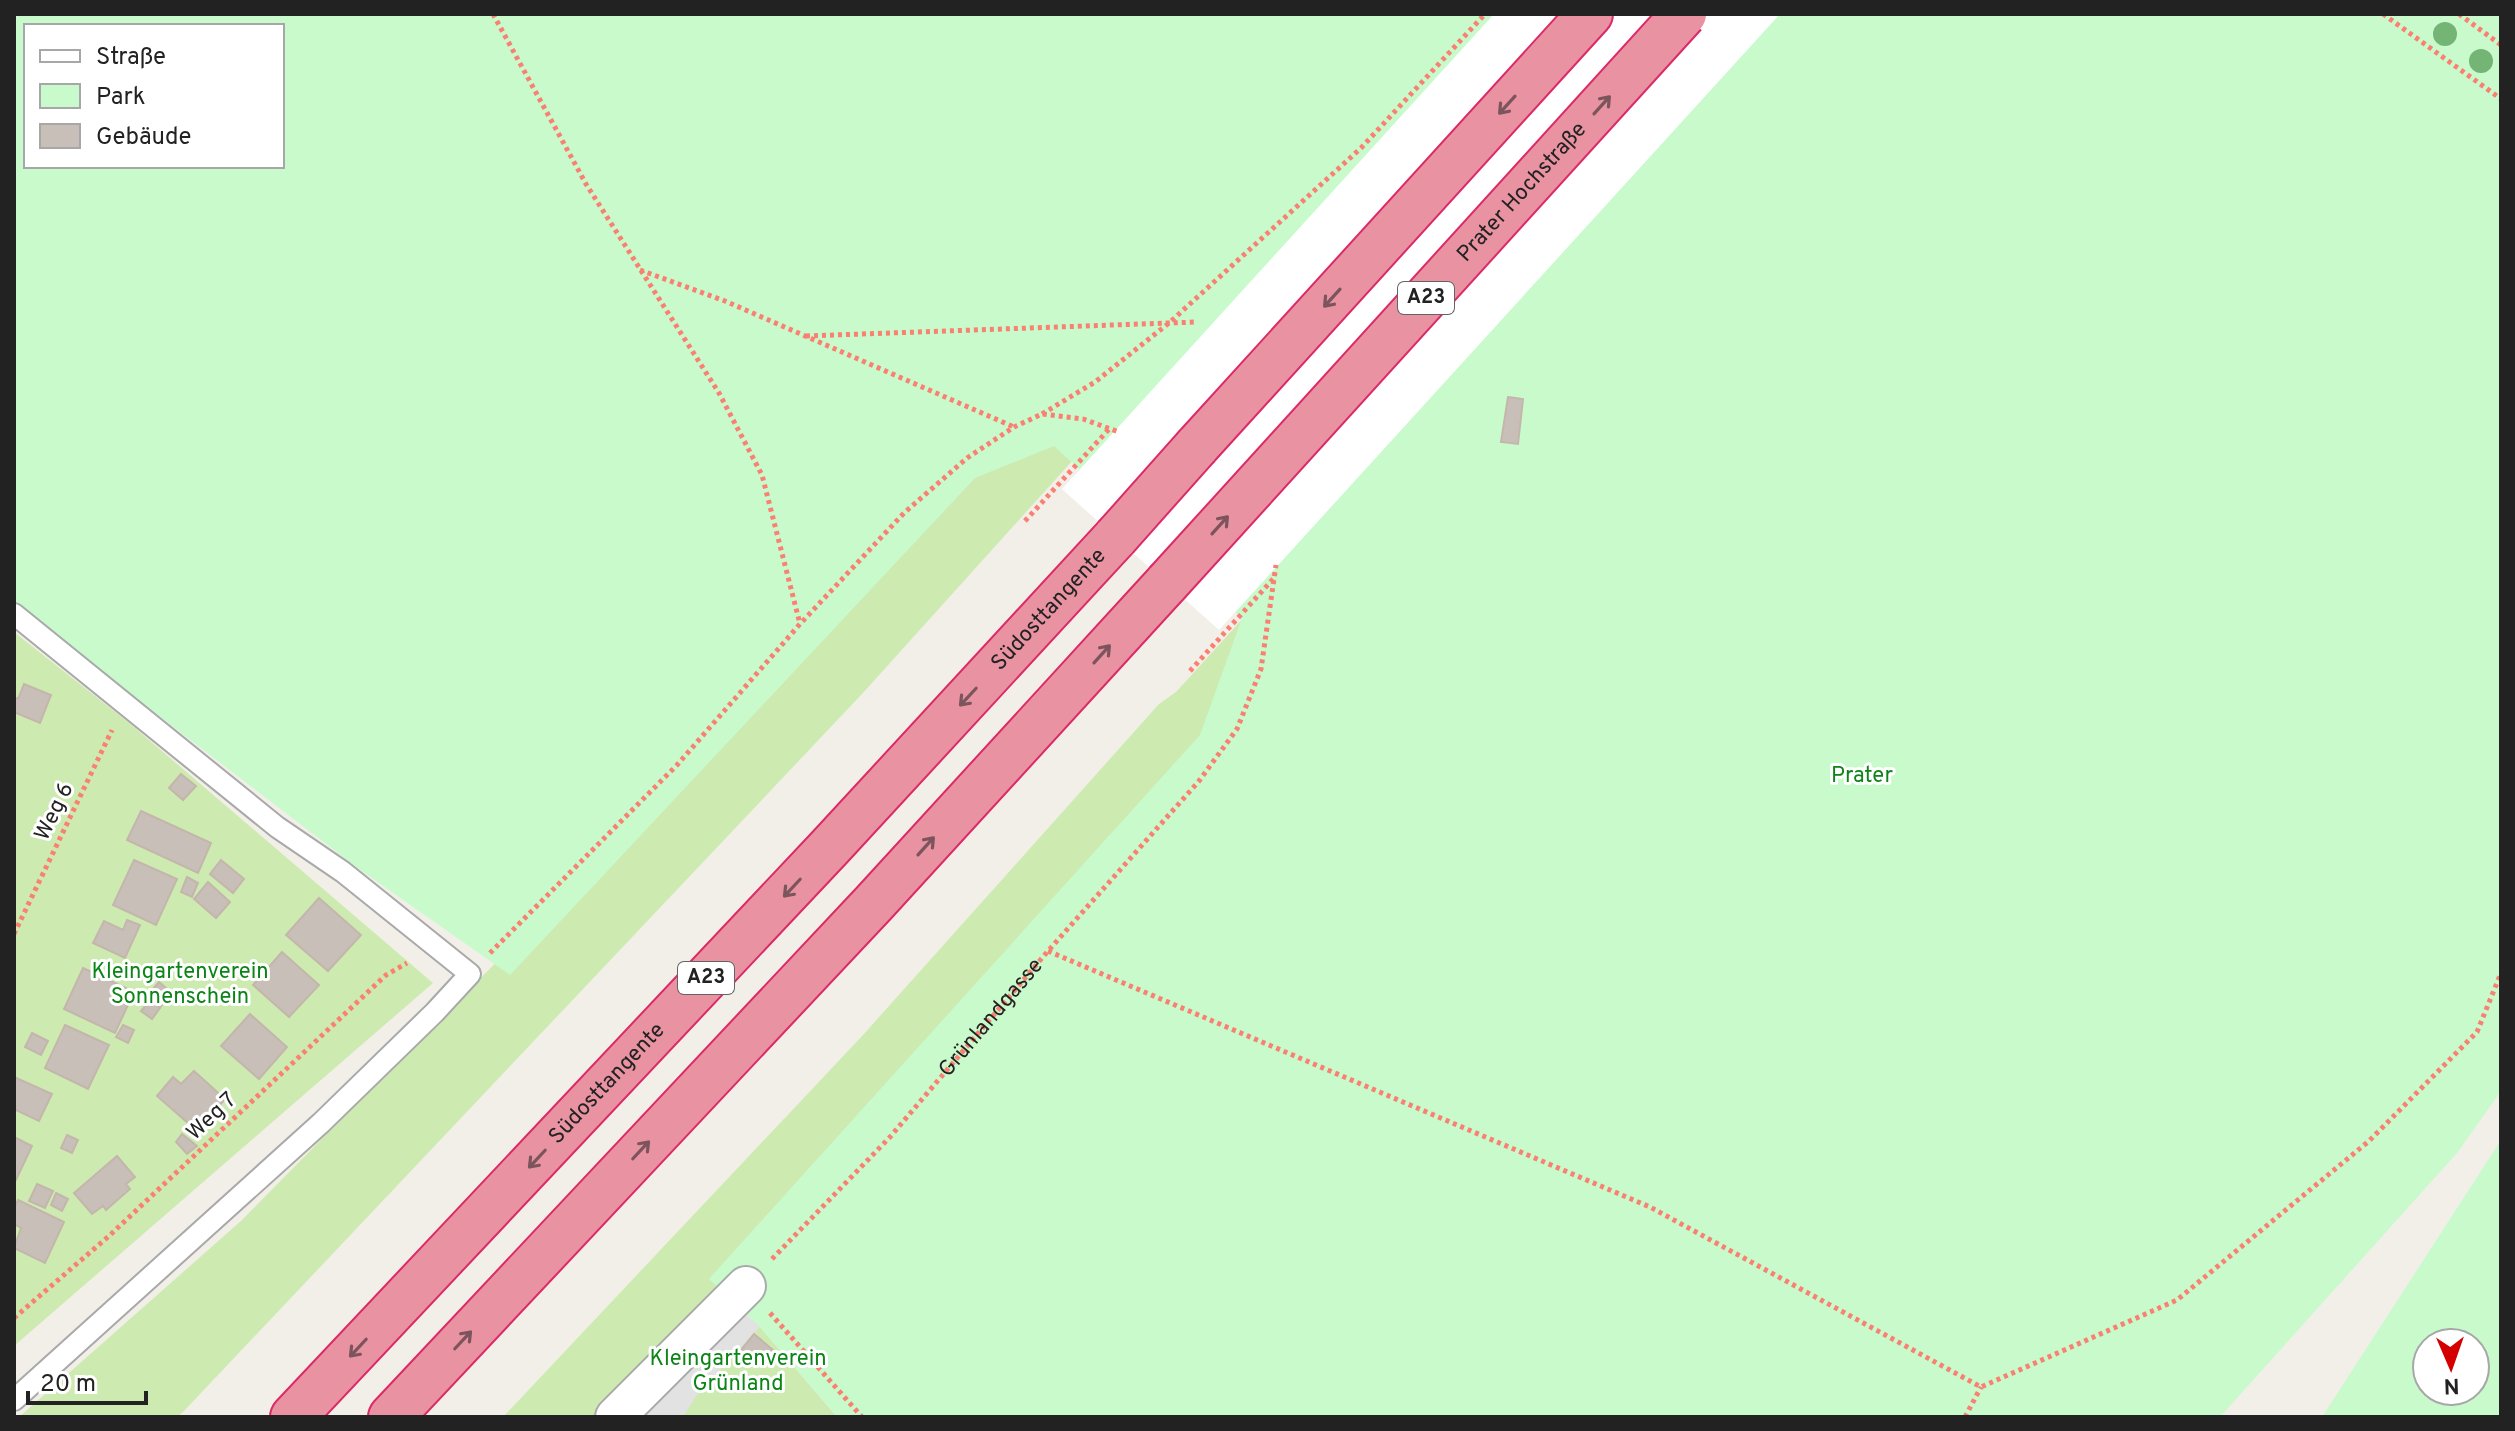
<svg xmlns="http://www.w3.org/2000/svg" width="2515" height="1431" font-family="Overpass,sans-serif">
	<rect width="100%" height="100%" fill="#f2efe9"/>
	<path fill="#cdebb0" d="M 1092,439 L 862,694 L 184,1411 L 177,1417 L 19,1417 L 242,1220 L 1008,443 Z
		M 1258,602 L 1260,622 L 1168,802 L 647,1364 L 594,1417 L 503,1417 L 863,1035 L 1159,704 L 1176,692 Z
		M 14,632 L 128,722 L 433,983 L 14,1346 Z
		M 737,1307 L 760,1327 L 837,1417 L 628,1417 Z"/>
	<path fill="#c8facc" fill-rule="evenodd" d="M 14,14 L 2501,14 L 2501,1091 L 2457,1153 L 2220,1417 L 837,1417 L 760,1327 L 709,1279 L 1200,735 L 1242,618 L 1054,446 L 975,478 L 510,975 L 359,869 L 14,605 ZM 26,26 L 282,26 L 282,166 L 26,166 Z
		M 2501,1140 L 2501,1417 L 2322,1417 ZM 2427,1343 L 2475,1343 L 2475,1391 L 2427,1391 Z"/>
	<path fill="#e2e2e2" d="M 737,1307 L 760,1327 L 696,1396 L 683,1417 L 629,1417 Z"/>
	<path fill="#fff" d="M 1494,14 L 1780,14 L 1219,630 L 1062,489 Z"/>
	<path fill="#c7bfb8" stroke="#c4b6ab" stroke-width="2" d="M 1508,397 L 1523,399 L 1518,444 L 1501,442 Z
		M 24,684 L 51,695 L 40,723 L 14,712 L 14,697 L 18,699 Z
		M 181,774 L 196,786 L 183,800 L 169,788 Z
		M 141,811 L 211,843 L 198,873 L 127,840 Z
		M 134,860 L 177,879 L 156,925 L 113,905 Z
		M 221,860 L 244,879 L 233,893 L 210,874 Z
		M 187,877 L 198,883 L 192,897 L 181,892 Z
		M 208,882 L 230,902 L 216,918 L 194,899 Z
		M 319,898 L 361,935 L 328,971 L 286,935 Z
		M 127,920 L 140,925 L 125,958 L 93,943 L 104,921 L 123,930 Z
		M 282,952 L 319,985 L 289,1017 L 253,985 Z
		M 83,968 L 134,992 L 115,1033 L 64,1009 Z
		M 159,982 L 172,993 L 161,1006 L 148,995 Z
		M 150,1000 L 160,1008 L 152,1019 L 141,1011 Z
		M 250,1014 L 287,1047 L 259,1079 L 221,1046 Z
		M 65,1025 L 109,1045 L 88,1089 L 45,1068 Z
		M 123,1025 L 134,1030 L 128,1043 L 116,1037 Z
		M 32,1033 L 48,1041 L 41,1055 L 25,1047 Z
		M 194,1071 L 225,1099 L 197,1131 L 157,1096 L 173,1077 L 181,1084 Z
		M 14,1077 L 52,1094 L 39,1121 L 14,1109 Z
		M 182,1134 L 197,1146 L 187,1154 L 176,1142 Z
		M 67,1135 L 78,1140 L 72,1153 L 61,1148 Z
		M 14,1137 L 32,1146 L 16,1180 L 14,1179 Z
		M 117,1156 L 135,1177 L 126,1184 L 130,1189 L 106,1210 L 103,1206 L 92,1214 L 74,1193 Z
		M 37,1184 L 53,1191 L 45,1208 L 29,1201 Z
		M 56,1193 L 68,1199 L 62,1211 L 51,1205 Z
		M 18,1200 L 64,1222 L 45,1263 L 14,1248 L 21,1228 L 14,1224 L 14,1208 Z
		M 754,1334 L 773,1350 L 759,1366 L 741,1350 Z"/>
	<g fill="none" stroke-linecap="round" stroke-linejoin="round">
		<defs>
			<path id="service" d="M 14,614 L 277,827 L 343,872 L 470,974 L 435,1012 L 321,1123 L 14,1400"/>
			<path id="minor" d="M 615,1417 L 746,1286"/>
			<g id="motorway">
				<path d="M 1197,446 L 1590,14"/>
				<path id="s2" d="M 293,1417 L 830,847 L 1116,537"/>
				<path d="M 391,1417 L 874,903 L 1167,583"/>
			</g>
		</defs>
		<use href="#service" stroke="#a9a9a9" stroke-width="24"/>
		<use href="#minor" stroke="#a9a9a9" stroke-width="42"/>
		<use href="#motorway" stroke="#dc2a67" stroke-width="48"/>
		<g stroke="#fa8072" stroke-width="5" stroke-dasharray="4 4" stroke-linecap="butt">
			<path d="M 493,14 L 586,184 L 719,393 L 762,475 L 800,624"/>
			<path d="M 2383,14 L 2501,99"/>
			<path d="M 2459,14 L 2501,45"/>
			<path d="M 640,270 L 725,301 L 1014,427"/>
			<path d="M 806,336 L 1197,322"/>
			<path d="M 1042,414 L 1095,382 L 1169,323 L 1361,148 L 1485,14"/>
			<path d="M 1025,521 L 1110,428"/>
			<path d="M 1190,671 L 1274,578"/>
			<path d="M 14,934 L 112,730"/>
			<path d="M 1048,951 L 1650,1207 L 1981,1387 L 2177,1300 L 2369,1141 L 2477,1032 L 2501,973"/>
			<path d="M 490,953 L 677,765 L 800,624 L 904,513 L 967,458 L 1014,427 L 1042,414 L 1083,419 L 1119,432"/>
			<path id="s1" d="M 772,1259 L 890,1137 L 1048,951 L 1199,781 L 1237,729 L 1261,669 L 1276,565"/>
			<path d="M 770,1313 L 862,1417"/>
			<path d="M 14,1318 L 109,1236 L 386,975 L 407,963"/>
			<path d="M 1965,1417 L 1981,1387"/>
		</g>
		<use href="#service" stroke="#fff" stroke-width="20"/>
		<use href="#minor" stroke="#fff" stroke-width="38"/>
		<use href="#motorway" stroke="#e892a2" stroke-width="44"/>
		<defs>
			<g id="motorway-bridge">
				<path d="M 1116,537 L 1197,446"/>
				<path id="s3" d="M 1167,583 L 1684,14"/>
			</g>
		</defs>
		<use href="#motorway-bridge" stroke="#dc2a67" stroke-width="48" stroke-linecap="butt"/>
		<use href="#motorway-bridge" stroke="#e892a2" stroke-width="44"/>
	</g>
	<g fill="#74b475">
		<circle cx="2445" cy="34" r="12"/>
		<circle cx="2481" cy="61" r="12"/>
	</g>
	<defs><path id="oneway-shaft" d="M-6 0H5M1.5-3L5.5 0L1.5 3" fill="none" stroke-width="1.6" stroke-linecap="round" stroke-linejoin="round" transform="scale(2)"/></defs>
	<g stroke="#7b545c">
		<use href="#oneway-shaft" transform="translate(1507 105) rotate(132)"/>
		<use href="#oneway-shaft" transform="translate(1602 105) rotate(-48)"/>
		<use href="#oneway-shaft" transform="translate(1332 298) rotate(132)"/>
		<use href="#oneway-shaft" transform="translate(1220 525) rotate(-48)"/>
		<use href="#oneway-shaft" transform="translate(1102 654) rotate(-48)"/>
		<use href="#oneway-shaft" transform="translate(968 697) rotate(133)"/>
		<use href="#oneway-shaft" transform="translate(926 846) rotate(-48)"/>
		<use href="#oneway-shaft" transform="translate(792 888) rotate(133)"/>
		<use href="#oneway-shaft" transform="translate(641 1150) rotate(-47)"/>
		<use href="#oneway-shaft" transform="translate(537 1159) rotate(133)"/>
		<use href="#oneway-shaft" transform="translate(463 1340) rotate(-47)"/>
		<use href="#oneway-shaft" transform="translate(358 1348) rotate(133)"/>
	</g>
	<g text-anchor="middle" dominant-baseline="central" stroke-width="6" stroke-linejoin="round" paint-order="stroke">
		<g fill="#fff" stroke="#646464" stroke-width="2">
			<rect x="1398" y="282" width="56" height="32" rx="6"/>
			<rect x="678" y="962" width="56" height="32" rx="6"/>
		</g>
		<g font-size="20" font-weight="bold" fill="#222">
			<text x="1426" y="298">A23</text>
			<text x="706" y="978">A23</text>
		</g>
		<g font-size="22" fill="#222" stroke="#fff">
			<text stroke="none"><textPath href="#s3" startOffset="528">Prater Hochstraße</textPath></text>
			<text stroke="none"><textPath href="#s2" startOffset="1106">Südosttangente</textPath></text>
			<text transform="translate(55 812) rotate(-64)">Weg 6</text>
			<text stroke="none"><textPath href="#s1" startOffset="326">Grünlandgasse</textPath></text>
			<text stroke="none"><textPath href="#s2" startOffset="458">Südosttangente</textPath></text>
			<text transform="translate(212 1117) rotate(-43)">Weg 7</text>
		</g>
		<g font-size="22" fill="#0c8416" stroke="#fff">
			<text x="1862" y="776">Prater</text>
			<text x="180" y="972">Kleingartenverein<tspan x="180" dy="25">Sonnenschein</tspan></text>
			<text x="738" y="1359">Kleingartenverein<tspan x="738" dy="25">Grünland</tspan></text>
		</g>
	</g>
	<rect width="2515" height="1431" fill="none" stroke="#222222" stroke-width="32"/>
	<rect x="24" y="24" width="260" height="144" fill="#ffffff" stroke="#a7a7a7" stroke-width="2"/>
	<rect x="40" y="50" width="40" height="12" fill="#ffffff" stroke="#a7a7a7" stroke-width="2"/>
	<text x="96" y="64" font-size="24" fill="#222222">Straße</text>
	<rect x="40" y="84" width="40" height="24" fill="#c8facc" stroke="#a7a7a7" stroke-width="2"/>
	<text x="96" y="104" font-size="24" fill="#222222">Park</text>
	<rect x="40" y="124" width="40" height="24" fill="#c7bfb8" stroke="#a7a7a7" stroke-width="2"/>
	<text x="96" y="144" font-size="24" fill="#222222">Gebäude</text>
	<g transform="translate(2451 1367) rotate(178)"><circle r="38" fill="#ffffff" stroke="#a7a7a7" stroke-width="2"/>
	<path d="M0-6L14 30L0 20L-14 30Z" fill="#d40000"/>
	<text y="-12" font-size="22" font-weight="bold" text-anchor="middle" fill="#222222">N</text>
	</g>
	<path d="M28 1391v12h118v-12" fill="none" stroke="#222222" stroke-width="4"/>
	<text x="40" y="1391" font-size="24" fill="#222222" stroke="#ffffff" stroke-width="6" paint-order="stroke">20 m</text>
</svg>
